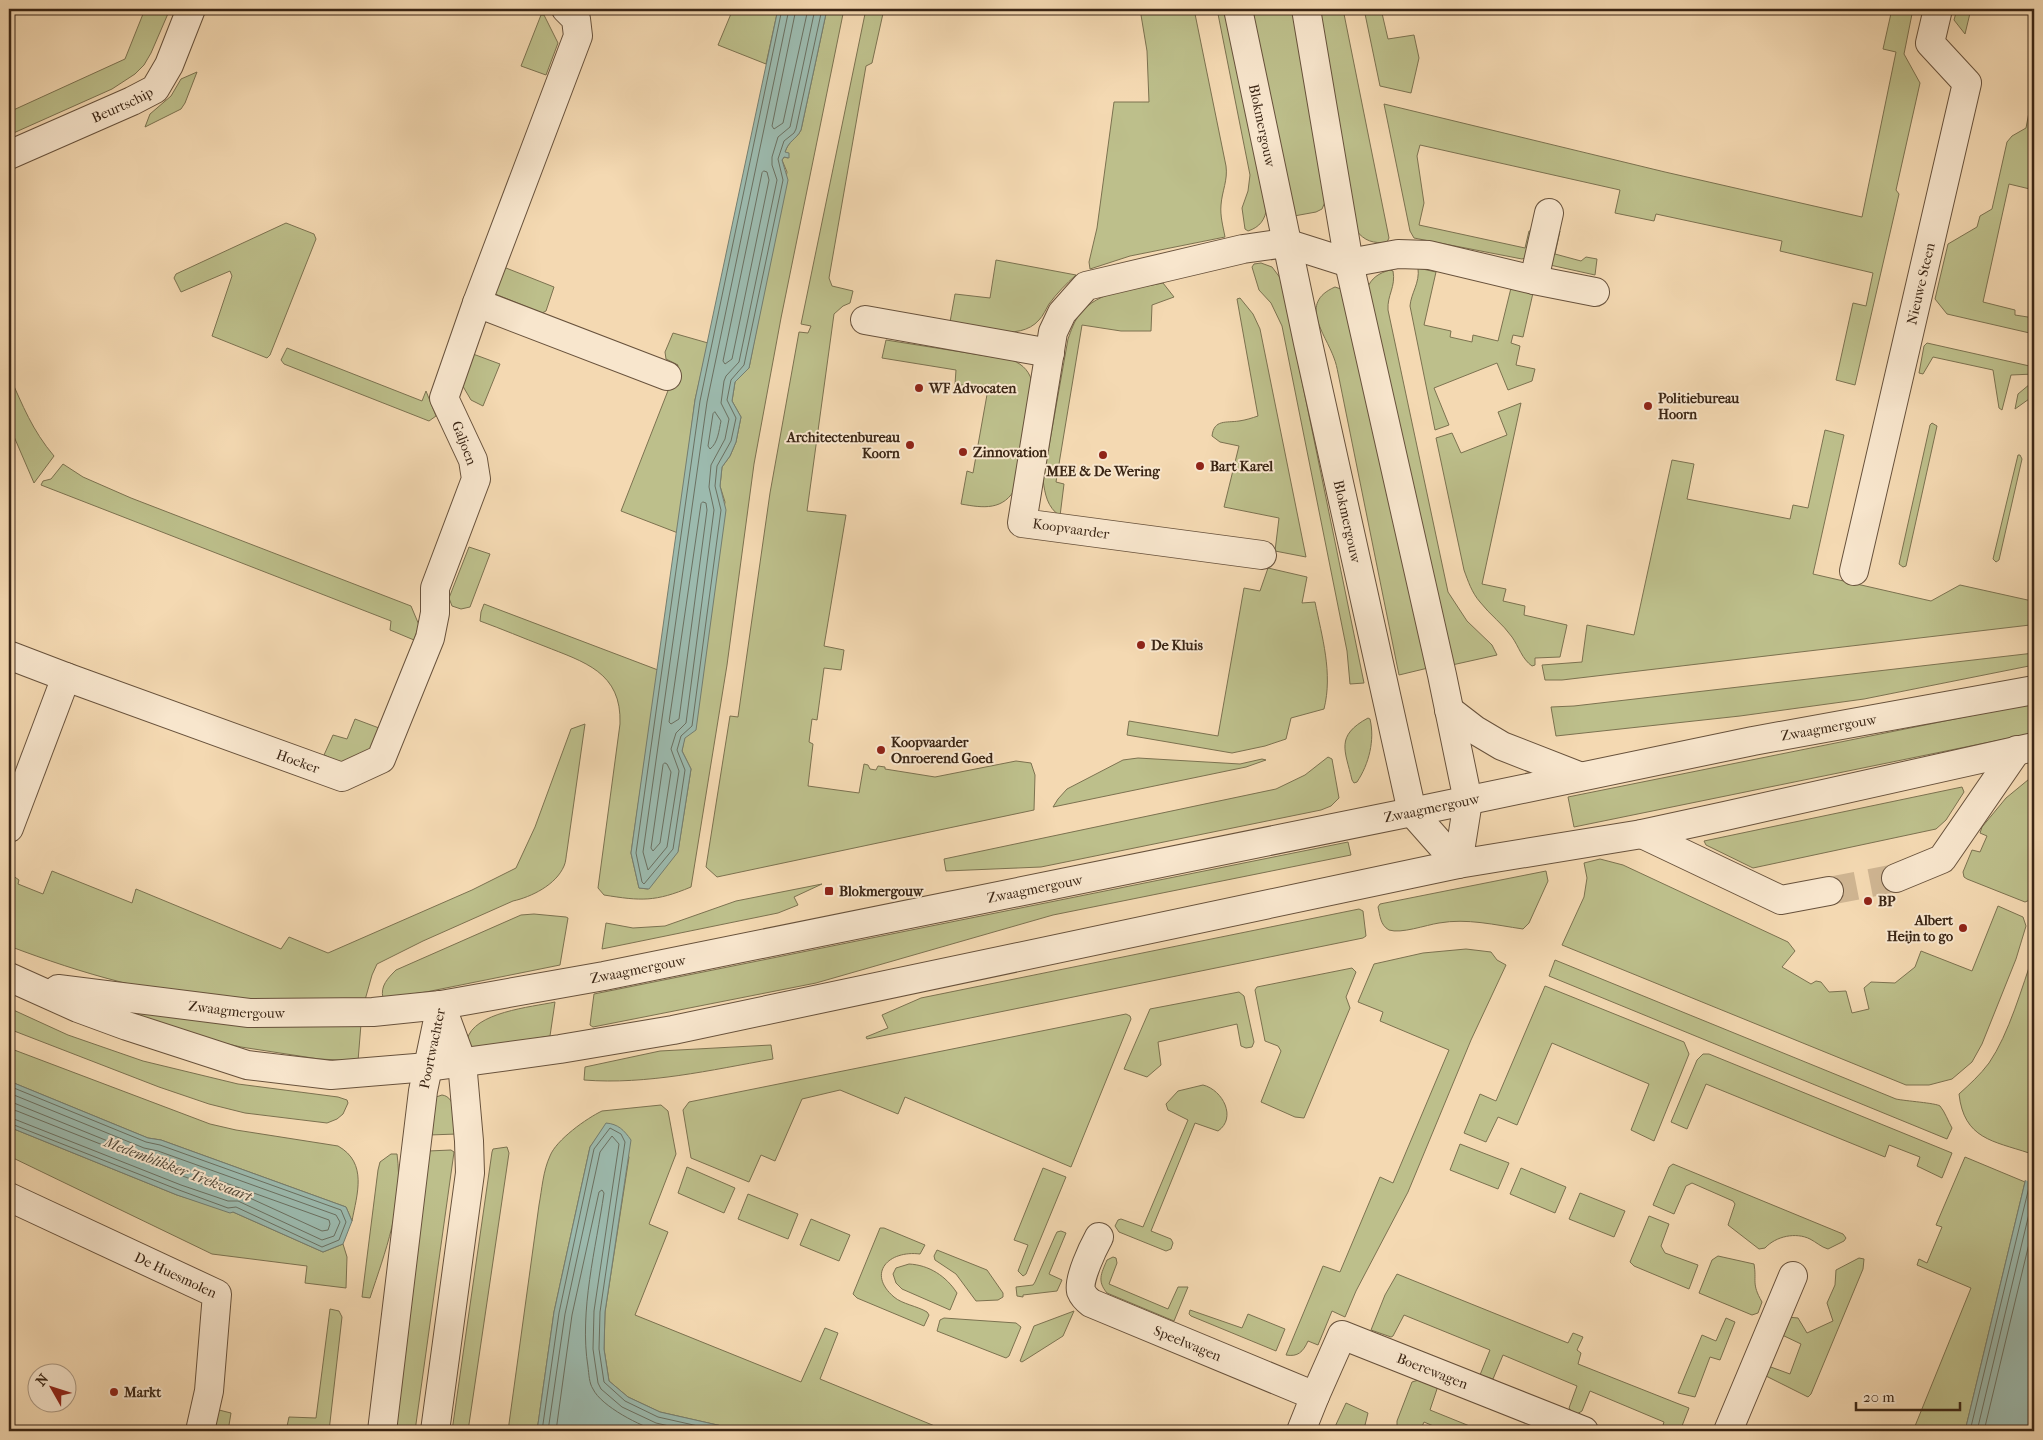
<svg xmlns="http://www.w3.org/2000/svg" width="2043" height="1440" font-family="'IM FELL French Canon',serif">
	<rect width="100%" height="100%" fill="#f4d9b2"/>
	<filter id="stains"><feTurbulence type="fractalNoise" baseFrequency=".004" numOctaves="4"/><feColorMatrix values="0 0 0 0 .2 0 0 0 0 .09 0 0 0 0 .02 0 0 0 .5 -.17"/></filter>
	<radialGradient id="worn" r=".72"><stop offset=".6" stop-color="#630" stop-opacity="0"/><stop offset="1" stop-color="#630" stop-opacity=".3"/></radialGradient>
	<path fill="#bdbf8b" stroke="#7c7250" d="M 145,9 L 170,9 L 151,53 L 144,65 L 135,74 L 112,89 L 9,135 L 9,112 L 125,59 Z
		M 733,9 L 778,9 L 766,64 L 718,45 Z
		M 827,9 L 844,9 L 781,318 L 754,464 L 727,665 L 691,887 C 655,902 641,901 604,895 L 598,888 L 620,724 C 622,672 584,662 544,646 C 523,638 502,629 480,621 L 481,612 L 484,604 L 658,670 L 631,853 L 639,888 L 648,889 L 678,851 L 691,769 L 682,751 L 725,502 L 720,486 L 722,467 L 730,456 L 736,442 L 741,417 L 732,401 L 735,382 L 749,368 L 787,172 L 782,160 L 784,157 L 788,158 L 785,152 C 789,140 796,140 801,130 Z
		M 866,9 L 884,9 L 872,63 L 866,66 L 829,278 L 832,286 L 853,291 L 850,303 L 843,306 L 834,314 L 807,511 L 846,515 L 824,646 L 844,650 L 841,670 L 824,668 L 817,720 L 812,719 L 809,742 L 813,744 L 808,786 L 859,793 L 864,764 L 868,765 L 870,769 L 876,770 L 878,766 L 885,767 L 885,769 L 935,777 L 1016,761 L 1031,763 L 1035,775 L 1034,810 L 717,877 L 706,867 L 730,716 L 738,717 L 770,493 L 799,332 L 808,333 L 811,326 L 801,324 Z
		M 1140,9 L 1194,9 L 1226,166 C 1228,180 1222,191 1221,205 C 1220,216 1223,226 1225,237 L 1130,256 L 1090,269 L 1089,262 L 1097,228 L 1114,102 L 1149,102 L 1147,51 Z
		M 1217,9 L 1226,9 L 1267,207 C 1265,220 1260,227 1248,231 L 1245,229 L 1242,208 L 1248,191 L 1250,175 Z
		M 1245,9 L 1296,9 L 1325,202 L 1322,209 L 1316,212 L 1294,216 Z
		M 1314,9 L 1343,9 L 1389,238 L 1387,242 C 1374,244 1364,241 1356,230 Z
		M 1364,9 L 1381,9 L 1388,39 L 1414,35 L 1419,58 L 1411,93 L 1380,86 Z
		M 1892,9 L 1913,9 L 1904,54 L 1920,83 L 1896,190 L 1899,194 L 1855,385 L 1836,380 L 1853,303 L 1866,306 L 1873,273 L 1780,251 L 1782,241 L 1656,214 L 1654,221 L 1615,213 L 1620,190 L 1420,145 L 1417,156 L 1424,203 L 1419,225 L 1525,248 L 1529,231 L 1534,231 L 1525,258 L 1522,259 L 1414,238 L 1410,231 L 1384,104 L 1665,172 L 1862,217 L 1896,52 L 1883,49 Z
		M 1957,9 L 1971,9 L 1965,34 L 1954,20 Z
		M 541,15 L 544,15 L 558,43 L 546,75 L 521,66 Z
		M 197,72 L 185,103 L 181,109 L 145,127 L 150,114 L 171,96 L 181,79 Z
		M 2034,105 L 2034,190 L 2009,184 L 1983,302 L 2015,310 L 2015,315 L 2034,318 L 2034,334 L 1947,314 L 1935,299 L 1948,244 L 1977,227 L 1980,216 L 1992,209 L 2007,142 L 2012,136 L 2026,128 L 2030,107 Z
		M 286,223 L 314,234 L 316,239 L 270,355 L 267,358 L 212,336 L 232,276 L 230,271 L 181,292 L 174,278 L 176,274 Z
		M 1558,230 L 1560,231 L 1555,254 L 1581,261 L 1586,257 L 1597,259 L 1595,275 L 1550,265 Z
		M 996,260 L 1076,275 C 1066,284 1057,293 1049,304 C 1046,309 1043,316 1039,320 C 1019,343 976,327 950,322 L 955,294 L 990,298 Z
		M 1261,263 L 1272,267 L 1281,279 L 1364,683 L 1350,684 L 1347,651 L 1282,326 L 1271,303 L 1259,290 L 1252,267 L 1254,264 Z
		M 501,266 L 554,287 L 546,311 L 542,313 L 495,294 L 499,282 Z
		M 1418,268 L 1436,272 L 1424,325 L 1451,331 L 1450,337 L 1472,342 L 1473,335 L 1498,341 L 1511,288 L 1533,293 L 1523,337 L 1513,335 L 1511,343 L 1520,346 L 1516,365 L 1535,369 L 1532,381 L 1508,390 L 1497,363 L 1434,388 L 1449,425 L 1435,430 L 1410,306 C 1411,293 1420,283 1418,268 Z
		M 1390,270 L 1393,271 C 1396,287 1387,295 1388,310 L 1448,592 L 1467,621 L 1492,645 L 1497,655 L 1452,665 L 1367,289 C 1371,278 1379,273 1390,270 Z
		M 1163,283 L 1174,297 L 1152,305 L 1151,331 L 1121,331 L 1082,325 L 1056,482 L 1064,484 L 1060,516 C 1047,507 1045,494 1043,480 L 1068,339 C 1071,331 1074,321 1080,314 C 1098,290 1135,289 1163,283 Z
		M 1335,287 L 1341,289 L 1428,668 L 1399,675 L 1338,373 C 1337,368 1336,363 1334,358 C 1325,333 1298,303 1335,287 Z
		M 1240,298 L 1253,314 L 1260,329 L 1306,557 L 1275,551 L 1279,518 L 1224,507 L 1239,446 L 1220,442 L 1212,436 C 1214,419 1226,423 1239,421 C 1246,420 1252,418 1258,416 L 1237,299 Z
		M 673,333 L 708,343 L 695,400 L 678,533 L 621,511 L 678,365 L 666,359 L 665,352 Z
		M 886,340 L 1012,360 C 1024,365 1030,372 1033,385 L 1016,487 C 1004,511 983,508 961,504 L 967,471 L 973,473 L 988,389 L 955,384 L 956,370 L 882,358 Z
		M 1927,343 L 2034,367 L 2034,374 L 2011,375 L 2002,410 L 1999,408 L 1993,370 L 1933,357 L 1923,374 L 1919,373 L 1924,346 Z
		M 287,348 L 422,401 L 426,391 L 436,416 L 429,421 L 284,364 L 281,360 Z
		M 473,354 L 500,364 L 483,406 L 471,400 L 461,383 Z
		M 9,375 C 23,406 32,430 54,456 L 34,483 L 9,425 Z
		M 2030,384 L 2034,384 L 2034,400 L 2029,399 L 2015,409 L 2018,394 Z
		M 1521,403 L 1482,584 L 1506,589 L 1503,601 L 1525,606 L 1524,615 L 1567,625 L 1560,657 L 1535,658 L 1535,665 L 1532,666 C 1522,659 1519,647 1512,637 C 1503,624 1490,615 1480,602 C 1472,593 1468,581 1464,570 L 1436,438 L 1452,433 L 1461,453 L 1507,435 L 1498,412 Z
		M 1932,423 L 1937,426 L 1906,566 L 1903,567 L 1899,564 L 1930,425 Z
		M 1825,430 L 1844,435 L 1813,574 L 1931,601 L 1960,585 L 2032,601 L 2034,607 L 2030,625 L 1562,680 L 1545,680 L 1542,665 L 1582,662 L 1587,625 L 1634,635 L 1672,460 L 1694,464 L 1687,499 L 1790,519 L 1793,505 L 1808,508 Z
		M 2018,455 L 2020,455 L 2022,459 L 1999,560 L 1996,562 L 1993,559 Z
		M 63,464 L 83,477 L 131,498 L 411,606 L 419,625 L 414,640 L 390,630 L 391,621 L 41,485 L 43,481 L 51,479 Z
		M 469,547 L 490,554 L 470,607 L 461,609 L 452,606 L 449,598 Z
		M 1268,568 L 1307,577 L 1302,603 L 1315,602 C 1322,637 1333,673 1324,709 L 1291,718 L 1286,739 L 1265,746 L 1232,753 L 1127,735 L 1129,721 L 1218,736 L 1244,588 L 1260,591 Z
		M 2034,653 L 2034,665 L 1864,699 L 1740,716 L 1556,736 L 1551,707 L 1574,706 Z
		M 2034,703 L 2034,733 L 1574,827 L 1568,797 Z
		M 1368,718 L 1370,719 C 1375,740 1369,764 1357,782 L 1354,783 L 1352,780 C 1345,750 1335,736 1368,718 Z
		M 355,719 L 379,728 L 369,754 L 344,764 L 324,755 L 333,735 L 347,739 Z
		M 585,724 L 567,851 C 566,856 566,862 564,866 C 556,885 531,897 513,901 L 423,941 L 377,964 L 372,975 L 365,1000 C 323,1000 280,1004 238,1001 C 158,996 83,974 9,946 L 9,873 L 19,880 L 18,884 L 43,894 L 52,871 L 132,903 L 136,889 L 281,949 L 289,937 L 328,953 L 472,890 L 516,868 L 535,827 L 571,729 Z
		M 1328,757 L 1332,759 L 1339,798 L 1331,806 L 1321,810 L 1041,867 L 946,871 L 944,859 L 1276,789 L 1305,775 Z
		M 1138,758 L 1240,764 L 1262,759 L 1266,760 L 1246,767 L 1053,807 L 1058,799 L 1067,789 L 1123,760 Z
		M 2034,775 L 2034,890 L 2032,899 L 2025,902 L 1967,879 L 1964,877 L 1963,872 L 1972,850 L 1980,852 L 1987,836 L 1980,833 L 1982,827 L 2006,798 Z
		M 1962,787 L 1964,792 L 1946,820 L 1936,829 L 1753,868 L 1706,845 L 1704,841 Z
		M 1348,842 L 1351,855 L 1053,915 L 816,983 L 593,1027 L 590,1025 L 594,994 Z
		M 1600,859 L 1623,865 L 1788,942 L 1795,951 L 1782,967 L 1811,984 L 1816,981 L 1821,982 L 1829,992 L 1846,991 L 1852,1013 L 1869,1009 L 1864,988 L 1871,982 L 1895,983 L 1915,967 L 1921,951 L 1972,971 L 1998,906 L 2023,917 L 2026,926 L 2016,959 L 1982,1044 L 1972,1062 L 1952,1079 L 1929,1085 L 1906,1085 L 1562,945 L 1584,897 L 1587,878 L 1584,863 Z
		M 1546,871 L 1548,881 L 1529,923 L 1523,929 C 1495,925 1467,918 1439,923 C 1426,925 1401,934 1389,930 C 1380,925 1380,915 1378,907 L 1380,904 Z
		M 822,884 L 794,897 L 798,905 L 778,913 L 602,949 L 606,923 L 633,928 L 665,926 L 736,901 Z
		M 1359,909 L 1363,911 L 1366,936 L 1363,938 L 867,1039 L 866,1037 L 888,1028 L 882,1015 L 921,998 Z
		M 534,914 L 566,917 L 568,918 L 560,965 L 426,992 L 383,998 C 380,986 388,978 396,970 L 521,915 Z
		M 1466,949 L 1491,952 L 1497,960 L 1506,965 L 1471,1040 L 1408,1192 L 1356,1291 L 1345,1317 L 1332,1311 L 1318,1345 L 1308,1341 C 1303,1352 1298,1357 1286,1355 L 1323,1266 L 1340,1272 L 1380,1177 L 1393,1183 L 1449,1050 L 1380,1021 L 1383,1012 L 1358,1002 L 1374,964 L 1423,953 Z
		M 2034,953 L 2034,1131 L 2029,1153 C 1993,1141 1964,1139 1959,1094 C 1970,1084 1980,1075 1989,1063 C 2009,1034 2022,987 2034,953 Z
		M 1555,960 L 1896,1099 C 1905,1101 1936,1103 1940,1106 C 1945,1112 1948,1121 1952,1128 L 1947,1139 L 1549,976 Z
		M 1352,968 L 1356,972 L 1346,997 L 1350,1008 L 1304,1118 L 1295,1117 L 1261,1102 L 1281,1051 L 1278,1046 L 1265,1041 L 1255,990 L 1257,987 Z
		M 1545,986 L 1684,1042 L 1689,1054 L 1654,1141 L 1631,1130 L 1649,1084 L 1552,1043 L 1517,1125 L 1498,1117 L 1486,1142 L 1464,1133 L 1480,1094 L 1496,1101 Z
		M 1239,992 L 1244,996 L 1254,1042 L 1252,1047 L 1246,1048 L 1241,1046 L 1237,1024 L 1158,1042 L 1161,1065 L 1147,1077 L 1124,1069 L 1150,1009 Z
		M 555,1002 L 550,1036 L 472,1049 L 467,1040 C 473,1012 532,1007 555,1002 Z
		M 9,1008 L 68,1035 L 143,1061 L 238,1084 L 338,1097 L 347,1100 L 348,1103 L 343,1114 L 337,1119 L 327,1123 L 245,1113 L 209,1104 L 159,1087 L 9,1029 Z
		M 124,1011 L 361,1024 L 358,1061 L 319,1059 L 241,1047 L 171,1031 Z
		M 1126,1014 L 1130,1016 L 1131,1019 L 1071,1167 L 905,1097 L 898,1114 L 840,1090 L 802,1099 L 775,1161 L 761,1155 L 749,1182 L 691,1158 L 683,1110 L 689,1102 Z
		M 771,1045 L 773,1059 C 711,1070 647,1085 584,1080 L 585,1067 L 660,1051 Z
		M 9,1048 L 210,1124 L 236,1130 L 338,1146 C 368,1163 357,1194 352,1221 L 346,1207 L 161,1140 L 148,1138 L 9,1081 Z
		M 1703,1054 L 1709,1054 L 1952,1153 L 1942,1178 L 1917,1166 L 1920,1157 L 1889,1145 L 1885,1157 L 1706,1084 L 1687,1129 L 1671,1122 L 1697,1060 Z
		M 1203,1085 C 1223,1090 1237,1118 1218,1131 L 1195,1123 L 1151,1231 L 1171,1239 L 1173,1243 L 1171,1249 L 1166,1251 L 1119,1232 L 1115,1226 L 1118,1220 L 1121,1219 L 1143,1227 L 1188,1120 L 1168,1110 L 1166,1104 L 1178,1091 Z
		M 442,1095 C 457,1097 455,1121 457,1134 L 429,1135 L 434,1101 L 436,1097 Z
		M 661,1105 L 668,1111 L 676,1154 L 649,1224 L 668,1232 L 635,1315 L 801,1382 L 825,1328 L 838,1333 L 820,1379 L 947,1431 L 744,1431 L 660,1412 L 628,1397 L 609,1381 L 604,1349 L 605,1312 L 629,1157 L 607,1123 L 590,1147 L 554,1312 L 537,1431 L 508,1431 L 539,1205 C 542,1189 543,1171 550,1156 C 556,1140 587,1118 602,1111 Z
		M 9,1127 L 177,1195 L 233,1212 L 323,1252 L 343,1244 L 347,1257 L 346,1288 L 305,1283 L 307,1266 L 212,1254 L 9,1156 Z
		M 1460,1144 L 1509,1163 L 1498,1189 L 1450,1170 Z
		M 507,1147 L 509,1153 L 468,1431 L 452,1431 L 492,1152 L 493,1149 Z
		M 451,1150 L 454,1152 L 415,1431 L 392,1431 L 428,1151 Z
		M 391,1154 L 397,1154 C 404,1204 385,1252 370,1298 L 362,1297 L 378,1170 L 380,1162 Z
		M 1965,1157 L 2025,1182 L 1965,1431 L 1913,1431 L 1971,1288 L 1917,1265 L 1919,1259 L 1927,1263 L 1942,1227 L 1936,1225 Z
		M 1673,1164 L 1843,1234 L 1846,1238 L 1844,1241 L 1828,1249 C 1821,1247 1816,1242 1810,1239 C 1796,1232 1776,1236 1765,1248 L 1759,1249 L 1728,1225 L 1735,1204 L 1733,1201 L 1692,1183 L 1686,1186 L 1674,1214 L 1653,1205 L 1669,1167 Z
		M 687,1167 L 735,1188 L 724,1213 L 678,1193 Z
		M 1043,1168 L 1066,1177 L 1026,1274 L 1023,1276 L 1018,1271 L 1028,1245 L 1014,1240 Z
		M 1521,1168 L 1566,1187 L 1555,1213 L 1510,1194 Z
		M 1580,1193 L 1625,1211 L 1614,1237 L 1569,1219 Z
		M 748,1194 L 798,1214 L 788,1239 L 738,1219 Z
		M 1649,1216 L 1669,1224 L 1661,1246 L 1665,1253 L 1698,1265 L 1689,1289 L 1634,1266 L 1630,1262 Z
		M 811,1219 L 850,1235 L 839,1261 L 800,1245 Z
		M 880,1228 L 884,1228 L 925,1245 L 920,1254 C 889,1250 866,1273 894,1297 C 902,1304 917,1306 927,1312 L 929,1315 L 924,1326 L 857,1298 L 853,1294 Z
		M 1061,1231 L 1066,1233 L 1049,1274 L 1062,1280 L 1057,1291 L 1023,1295 L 1023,1297 L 1017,1296 L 1016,1287 L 1033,1285 L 1035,1282 L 1055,1236 L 1057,1232 Z
		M 937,1250 L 987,1270 L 1003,1293 L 1003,1297 L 998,1300 L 976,1301 L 956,1274 L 935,1260 L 934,1256 Z
		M 1718,1256 L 1754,1264 C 1757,1281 1751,1283 1762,1302 L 1758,1313 L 1752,1315 L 1699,1293 L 1712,1260 Z
		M 1113,1257 L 1116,1258 L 1117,1263 L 1109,1284 L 1168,1309 L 1178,1287 L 1188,1287 L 1174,1321 L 1107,1293 C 1097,1281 1101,1274 1107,1260 Z
		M 1859,1258 L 1864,1259 L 1863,1269 L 1811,1394 L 1808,1397 L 1766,1376 L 1765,1379 L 1763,1378 L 1768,1366 L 1790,1374 L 1801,1344 L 1780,1334 L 1787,1317 L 1798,1318 L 1807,1333 L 1833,1321 L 1827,1303 L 1835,1285 L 1836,1270 Z
		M 909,1264 C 929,1265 946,1276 957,1293 L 950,1310 L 902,1289 L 896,1283 L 893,1274 L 896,1268 Z
		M 1397,1274 L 1568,1343 L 1573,1333 L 1583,1337 L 1577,1350 L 1581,1353 L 1578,1364 L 1689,1408 L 1680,1431 L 1661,1431 L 1664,1422 L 1590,1391 L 1582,1411 L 1577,1414 L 1573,1413 L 1569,1408 L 1577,1386 L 1503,1355 L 1493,1379 L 1480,1375 L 1490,1350 L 1404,1315 L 1393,1336 L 1391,1337 L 1371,1330 L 1385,1295 Z
		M 330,1309 L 339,1311 L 342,1317 L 329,1431 L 286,1431 L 289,1417 L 316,1418 Z
		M 1190,1310 L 1242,1328 L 1248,1314 L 1285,1329 L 1276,1351 L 1191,1316 L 1189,1314 Z
		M 1074,1311 L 1063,1336 L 1022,1362 L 1020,1361 L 1034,1326 Z
		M 944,1318 L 1016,1323 L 1021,1327 L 1009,1356 L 1006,1358 L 937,1331 L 940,1320 Z
		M 1726,1318 L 1735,1322 L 1720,1360 L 1710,1357 L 1695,1397 L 1678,1393 L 1702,1335 L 1716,1341 Z
		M 1422,1379 L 1436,1385 L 1437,1389 L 1430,1410 L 1482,1431 L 1445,1431 L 1424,1422 L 1420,1431 L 1397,1431 L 1397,1421 L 1412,1382 Z
		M 1346,1403 L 1368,1413 L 1365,1425 L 1357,1431 L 1333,1431 Z
		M 215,1409 L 231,1413 L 228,1431 L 215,1431 Z"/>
	<path fill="#9cbaae" stroke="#757e70" d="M 778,9 L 827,9 L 801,130 C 796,140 789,140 785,152 L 789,153 L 789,158 L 784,157 L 782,160 L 788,180 L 749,368 L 735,382 L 732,401 L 741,417 L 736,442 L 730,456 L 722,467 L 720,486 L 726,510 L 696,730 L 685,738 L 682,751 L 691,769 L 678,852 L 649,889 L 639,888 L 631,853 L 695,400 Z
		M 9,1081 L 148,1138 L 161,1140 L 346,1207 L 352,1221 L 343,1244 L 323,1252 L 233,1212 L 230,1213 L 177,1195 L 9,1127 Z
		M 606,1123 C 618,1124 624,1130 631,1140 L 605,1312 L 604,1349 L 609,1381 L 628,1397 L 660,1412 L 744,1431 L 537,1431 L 554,1312 L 590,1147 Z
		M 2034,1131 L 2034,1431 L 1965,1431 L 2025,1182 Z"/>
	<path fill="#f4d9b2" d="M 2027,1153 L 2034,1156 L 2034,1184 L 2023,1179 Z"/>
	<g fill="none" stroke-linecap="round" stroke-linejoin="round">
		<path stroke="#6b7061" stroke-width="1" d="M 782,9 L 700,401 L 636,853 L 642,882 L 644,884 L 673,849 L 685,770 L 677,750 L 681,736 L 692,726 L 721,510 L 715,486 L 717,466 L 731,441 L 736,418 L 727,400 L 731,380 L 744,365 L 783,180 L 778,159 L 784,141 L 794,133 L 796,129 L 822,9
			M 789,9 L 707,402 L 643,852 L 648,870 L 667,847 L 679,771 L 671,749 L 676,733 L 686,723 L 714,510 L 709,487 L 711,465 L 725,439 L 729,419 L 721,403 L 724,381 L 726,376 L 739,362 L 777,180 L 772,165 L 772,157 L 778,137 L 790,127 L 815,9
			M 796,9 L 772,126 L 774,129 L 783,123 L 808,9
			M 764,171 L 767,172 L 769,180 L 732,359 L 725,364 L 723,361 L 762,173 Z
			M 715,412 L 721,421 C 719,430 718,443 710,449 L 708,446 L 713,414 Z
			M 703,502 L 706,503 L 707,510 L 679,719 L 671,724 L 669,722 L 701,504 Z
			M 665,763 L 667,764 L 671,772 L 660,843 L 653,851 L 651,848 L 663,765 Z
			M 9,1086 L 146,1142 L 160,1145 L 341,1210 L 346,1222 L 339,1240 L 322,1247 L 236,1207 L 228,1208 L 179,1190 L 9,1123
			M 9,1093 L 144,1148 L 158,1151 L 336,1215 L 340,1222 L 334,1236 L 322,1240 L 238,1201 L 228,1201 L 181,1185 L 9,1117
			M 9,1101 L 125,1148 L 126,1152 L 123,1153 L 17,1111 L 9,1109
			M 142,1155 L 156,1158 L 329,1220 L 330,1224 L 328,1230 L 322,1231 L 241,1194 L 228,1193 L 140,1160 L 139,1157 Z
			M 542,1431 L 559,1313 L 594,1149 L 610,1128 L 621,1134 L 625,1142 L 600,1312 L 599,1349 L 604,1382 L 625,1401 L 658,1417 L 720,1431
			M 548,1431 L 565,1314 L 600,1152 L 612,1136 L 619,1144 L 594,1311 L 593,1349 L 598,1383 L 601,1389 L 622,1407 L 656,1423 L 691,1431
			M 556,1431 L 572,1315 L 599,1192 L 602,1190 L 604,1193 C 596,1248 579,1311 588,1367 C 589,1374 589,1383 593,1389 C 601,1406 641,1427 659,1431
			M 1970,1431 L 2030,1183 L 2034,1155
			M 1977,1431 L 2034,1193
			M 1984,1431 L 2034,1223"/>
		<path stroke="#cfb592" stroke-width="28" stroke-dasharray="28 14" stroke-linecap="butt" d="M 1829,891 L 1896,878"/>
		<defs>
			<g id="minor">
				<path id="s1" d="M 1238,9 L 1308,343 L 1412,812 L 1458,864"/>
				<path d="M 1306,9 L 1349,263 L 1442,675 L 1468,801 L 1458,864"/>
				<path id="s2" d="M 9,155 L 132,101 L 155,89 L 169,65 L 191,9"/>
				<path d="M 1534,280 L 1549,213"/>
				<path d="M 477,303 L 667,376"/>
				<path d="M 865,320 L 1050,353"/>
				<path d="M 1262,555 L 1022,523 L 1053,332 L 1062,313 L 1086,286 L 1243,249 L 1286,243 L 1349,263 L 1398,254 L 1429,255 L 1534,280 L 1595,292"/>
				<path id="s3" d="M 1854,571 L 1967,83 L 1930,43 L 1938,9"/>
				<path id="s4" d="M 9,657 L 11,656 L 66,677 L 342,777 L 381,759 L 430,638 L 435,613 L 435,588 L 476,479 L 473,460 L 444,398 L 477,303 L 578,36 L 576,19 L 566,9"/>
				<path d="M 1449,710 L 1475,730 L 1502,746 L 1579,776"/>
				<path d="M 9,828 L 66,677"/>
				<path d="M 1642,834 L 1781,900 L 1829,891"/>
				<path d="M 1896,878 L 1942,859 L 2017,750"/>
				<path d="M 9,977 L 78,1008 L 127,1026 L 247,1065 L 331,1075 L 428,1067 L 560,1049 L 673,1030 L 1458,864 L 1642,834 L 1725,816 L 2034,747"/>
				<path id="s5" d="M 58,989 L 249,1013 L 373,1012 L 441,1005 L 604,976 L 1412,812 L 1753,741 L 2034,690"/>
				<path id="s6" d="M 9,1197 L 217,1294 L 209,1391 L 200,1431"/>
				<path id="s7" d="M 1099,1237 C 1093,1248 1078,1279 1081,1291 C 1083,1296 1087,1300 1091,1303 L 1315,1396 L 1301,1431"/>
				<path id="s8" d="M 1315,1396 L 1342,1335 L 1584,1431"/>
				<path id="s9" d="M 382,1431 L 423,1091 L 441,1005"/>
				<path d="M 435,1431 L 470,1173 L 469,1141 L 462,1062 L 441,1005"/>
				<path d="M 1728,1431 L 1793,1276"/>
			</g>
		</defs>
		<use href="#minor" stroke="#68523c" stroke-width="30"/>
		<use href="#minor" stroke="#f8e6cd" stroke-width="28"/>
	</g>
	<g fill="#8f2418" stroke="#f8e6cd" stroke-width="2">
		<circle cx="919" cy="388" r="5"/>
		<circle cx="1648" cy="406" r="5"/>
		<circle cx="910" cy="445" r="5"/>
		<circle cx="963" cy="452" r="5"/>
		<circle cx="1103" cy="455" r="5"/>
		<circle cx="1200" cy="466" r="5"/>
		<circle cx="1141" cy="645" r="5"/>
		<circle cx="881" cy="750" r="5"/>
		<rect x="824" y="886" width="10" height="10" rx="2.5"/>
		<circle cx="1868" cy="901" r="5"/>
		<circle cx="1963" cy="928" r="5"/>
		<circle cx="114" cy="1392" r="5"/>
	</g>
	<g text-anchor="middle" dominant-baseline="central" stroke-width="4" stroke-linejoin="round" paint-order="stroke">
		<g font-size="14" fill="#3a2514" stroke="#f8e6cd">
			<text stroke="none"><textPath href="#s2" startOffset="124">Beurtschip</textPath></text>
			<text stroke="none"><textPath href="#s1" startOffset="119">Blokmergouw</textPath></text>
			<text stroke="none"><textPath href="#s3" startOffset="295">Nieuwe Steen</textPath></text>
			<text transform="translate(464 443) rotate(69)">Galjoen</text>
			<text stroke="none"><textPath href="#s1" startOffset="524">Blokmergouw</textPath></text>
			<text transform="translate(1071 529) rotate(8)">Koopvaarder</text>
			<text stroke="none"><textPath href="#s5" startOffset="1800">Zwaagmergouw</textPath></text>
			<text stroke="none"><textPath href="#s4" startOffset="308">Hoeker</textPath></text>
			<text stroke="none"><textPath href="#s5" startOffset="1395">Zwaagmergouw</textPath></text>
			<text stroke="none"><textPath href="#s5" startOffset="990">Zwaagmergouw</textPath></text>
			<text stroke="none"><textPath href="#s5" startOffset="585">Zwaagmergouw</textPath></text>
			<text stroke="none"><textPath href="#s5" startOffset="180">Zwaagmergouw</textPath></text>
			<text stroke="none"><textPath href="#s9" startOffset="386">Poortwachter</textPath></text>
			<text stroke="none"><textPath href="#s6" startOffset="184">De Huesmolen</textPath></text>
			<text stroke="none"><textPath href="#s7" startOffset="178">Speelwagen</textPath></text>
			<text stroke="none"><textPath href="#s8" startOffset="164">Boerewagen</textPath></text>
		</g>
		<g font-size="14" font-weight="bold" fill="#3a2514" stroke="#f8e6cd" text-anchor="start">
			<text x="929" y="388">WF Advocaten</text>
			<text x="1658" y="398">Politiebureau<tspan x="1658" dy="16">Hoorn</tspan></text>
			<text x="900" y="437" text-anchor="end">Architectenbureau<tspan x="900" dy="16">Koorn</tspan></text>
			<text x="973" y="452">Zinnovation</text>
			<text x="1210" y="466">Bart Karel</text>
			<text x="1103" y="471" text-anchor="middle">MEE &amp; De Wering</text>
			<text x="1151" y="645">De Kluis</text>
			<text x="891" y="742">Koopvaarder<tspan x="891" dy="16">Onroerend Goed</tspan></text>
			<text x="839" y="891">Blokmergouw</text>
			<text x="1878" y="901">BP</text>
			<text x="1953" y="920" text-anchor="end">Albert<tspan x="1953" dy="16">Heijn to go</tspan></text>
			<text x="124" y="1392">Markt</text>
		</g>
		<g font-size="15" font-style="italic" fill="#524a3a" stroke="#f8e6cd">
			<text transform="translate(178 1169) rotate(21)">Medemblikker Trekvaart</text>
		</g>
	</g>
	<rect width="2043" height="1440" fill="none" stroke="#f4d9b2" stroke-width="30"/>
	<rect x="10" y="10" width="2023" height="1420" fill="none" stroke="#3a2514" stroke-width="2.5"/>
	<rect x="15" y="15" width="2013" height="1410" fill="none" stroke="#3a2514"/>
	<g transform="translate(52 1388) rotate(309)"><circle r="24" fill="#f8e6cd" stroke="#ac9983"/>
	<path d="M0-4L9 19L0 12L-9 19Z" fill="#8f2418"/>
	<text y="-8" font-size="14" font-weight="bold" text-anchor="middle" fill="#3a2514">N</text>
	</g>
	<path d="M1856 1402v8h104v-8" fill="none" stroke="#3a2514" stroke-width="2.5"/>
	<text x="1863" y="1402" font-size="15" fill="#3a2514" stroke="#f8e6cd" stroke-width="4" paint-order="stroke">20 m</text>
	<rect width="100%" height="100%" filter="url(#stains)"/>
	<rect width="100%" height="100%" fill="url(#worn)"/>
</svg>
